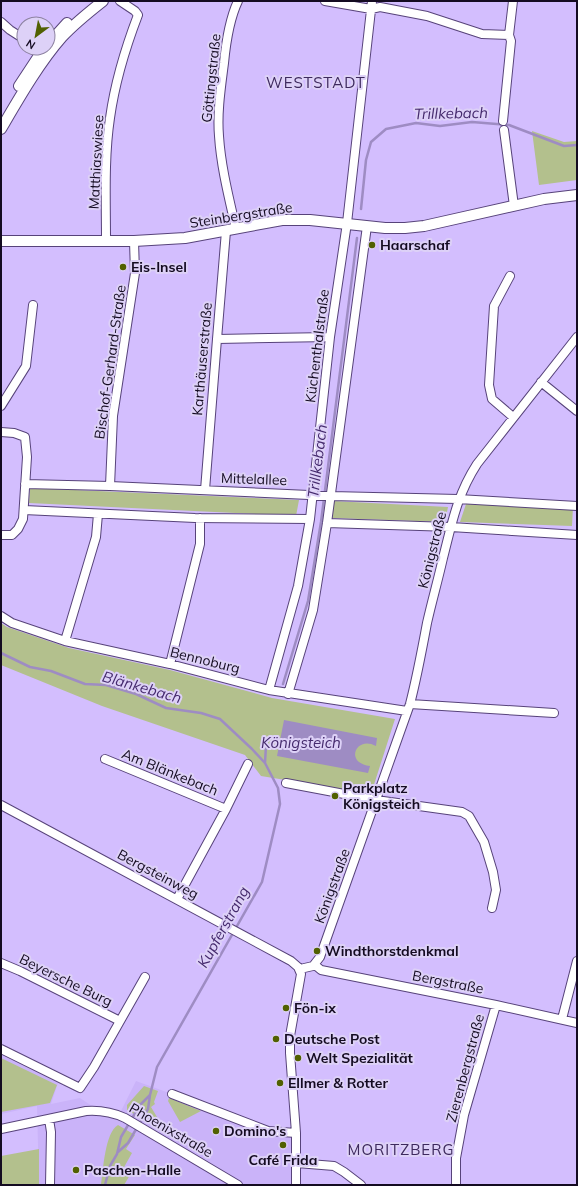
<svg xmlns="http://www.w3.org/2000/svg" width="578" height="1186" font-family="Mulish,sans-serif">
	<rect width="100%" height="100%" fill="#d3befe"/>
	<path fill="#cab3f9" d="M 1,1055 L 58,1083 L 51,1104 L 80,1098 L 98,1110 L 119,1115 L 136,1081 L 172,1094 L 268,1131 L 296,1133 L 296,1185 L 39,1185 L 37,1106 L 1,1114 Z"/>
	<path fill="#b3c08d" d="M 532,131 L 564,142 L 577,141 L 577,180 L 539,185 Z
		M 30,488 L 299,500 L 296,516 L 29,503 Z
		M 333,501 L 448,507 L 445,522 L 332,518 Z
		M 466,504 L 573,507 L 572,526 L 460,522 Z
		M 1,623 L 7,627 L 69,648 L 170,670 L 272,698 L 395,719 L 371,794 L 261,776 L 245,755 L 102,706 L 1,665 Z
		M 1,1058 L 57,1085 L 50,1103 L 1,1112 Z
		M 144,1086 L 158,1091 L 154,1102 L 155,1104 L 151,1107 L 160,1122 L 157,1127 L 127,1110 L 127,1105 Z
		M 169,1098 L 201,1111 L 180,1122 L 168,1101 Z
		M 118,1125 L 135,1135 L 126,1149 L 132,1153 L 123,1169 L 130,1175 L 124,1185 L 101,1185 C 103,1171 105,1132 118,1125 Z
		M 39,1149 L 39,1185 L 1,1185 L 1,1156 Z"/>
	<path fill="#9e8cc3" d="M 284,720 L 377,738 L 376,746 C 356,735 344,763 370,766 L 368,773 L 277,756 Z"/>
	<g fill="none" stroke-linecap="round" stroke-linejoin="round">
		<path stroke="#9e8cc3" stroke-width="2.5" d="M 361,209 L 366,160 L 371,142 L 386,129 L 416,123 L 440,126 L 472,122 L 509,125 L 564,146 L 577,145
			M 1,653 L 30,667 L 51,671 L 85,684 L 106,685 L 136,694 L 166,708 L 201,713 L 220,719 L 252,749 L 265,763 L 278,788 L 280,804 L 262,882 L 157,1067 L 150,1095 L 140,1105 L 121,1137 L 117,1154 L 110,1166 L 105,1185
			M 283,684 L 308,601 L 321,522 L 357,238
			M 265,763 L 266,745
			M 118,1152 L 128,1143 L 148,1109 L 150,1095"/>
		<defs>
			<path id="minor" d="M 325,1 L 371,9 L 380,7 L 427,16 L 482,34 L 509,35
				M 1,22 L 10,30 L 24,39
				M 503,121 L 511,41 L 509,35 L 513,1
				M 504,130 L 514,206
				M 236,229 C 229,198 221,167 219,136 C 217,112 221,87 224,63 C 226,42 229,20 238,1
				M 106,240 C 106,200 104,158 110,118 C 115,82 125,49 138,15 L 135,11 L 120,1
				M 510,276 L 494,306 L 489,385 L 492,399 L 513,417
				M 217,339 L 330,337
				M 541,382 L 577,411
				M 1,406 L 26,366 L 33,305
				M 1,432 L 14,433 L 25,437 L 27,457 L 23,519 L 18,529 L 12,535 L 1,535
				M 25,484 L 110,486 L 331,496 L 458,499 L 577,506
				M 110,486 L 113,416 L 135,273 L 134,241
				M 205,490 L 217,339 L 226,231
				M 24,510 L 195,518 L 310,519
				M 327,523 L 451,527 L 577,535
				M 1,616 L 12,623 L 65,641 L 170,664 L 269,690 L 407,711
				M 65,641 L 96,537 L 98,514
				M 170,664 L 200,544 L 200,518
				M 269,690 L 298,586 L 310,519 L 330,337 L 347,223 L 372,1
				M 288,694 L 313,610 L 327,523 L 367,226
				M 410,704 L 554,713
				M 105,759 L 226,809
				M 286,783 L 376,800 L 462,812 L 469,816 L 484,842 L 493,872 L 496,890 L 492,908
				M 1,805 L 291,961 L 298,967 L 301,974 L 290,1036 L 290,1053 L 296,1133 L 296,1185
				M 177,899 L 226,809 L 248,764
				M 1,963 L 20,971 L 120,1021
				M 315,965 L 321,970 L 496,1005 L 577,1023
				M 300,969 L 313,966 L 320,957 L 410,704 C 417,677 422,650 427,623 C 432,601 438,580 443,558 C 452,523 457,495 477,464 L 577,337
				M 562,1019 L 577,961
				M 1,1049 L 80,1088 L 94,1067 L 145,977
				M 172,1094 L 268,1131 L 296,1133
				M 49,1119 L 51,1132 L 50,1185
				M 1,1129 L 86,1111 C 100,1110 112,1112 125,1118 L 238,1185
				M 297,1163 L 334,1166 L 344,1172 L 361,1185
				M 456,1185 L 456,1158 L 464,1115 L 496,1005"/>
			<path id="major" d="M 48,44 L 67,23
				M 19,86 L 44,48
				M 1,129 C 18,100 39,63 62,37 C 74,24 89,12 103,1
				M 1,241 L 134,241 L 185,238 L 282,220 L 310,220 L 385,228 L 405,228 L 424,226 L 544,199 L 577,195"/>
		</defs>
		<use href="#minor" stroke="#57437a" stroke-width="10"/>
		<use href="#major" stroke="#57437a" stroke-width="12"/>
		<use href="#minor" stroke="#fff" stroke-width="8"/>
		<use href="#major" stroke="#fff" stroke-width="10"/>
	</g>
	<g fill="#516001" stroke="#ddd1f7" stroke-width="1.5">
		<circle cx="372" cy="245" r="4"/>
		<circle cx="123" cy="267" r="4"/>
		<circle cx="335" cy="796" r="4"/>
		<circle cx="317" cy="951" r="4"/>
		<circle cx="286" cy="1008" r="4"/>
		<circle cx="276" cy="1039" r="4"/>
		<circle cx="298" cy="1058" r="4"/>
		<circle cx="280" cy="1083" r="4"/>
		<circle cx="216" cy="1131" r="4"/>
		<circle cx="283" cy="1145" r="4"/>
		<circle cx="76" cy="1170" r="4"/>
	</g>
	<g text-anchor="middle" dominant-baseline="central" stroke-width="4" stroke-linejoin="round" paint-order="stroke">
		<g font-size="14" fill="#140b21" stroke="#ddd1f7">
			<text transform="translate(211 78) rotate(-84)">Göttingstraße</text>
			<text transform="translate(96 162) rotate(-87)">Matthiaswiese</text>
			<text transform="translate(241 215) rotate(-9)">Steinbergstraße</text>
			<text transform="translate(317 346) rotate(-83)">Küchenthalstraße</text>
			<text transform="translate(202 359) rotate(-85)">Karthäuserstraße</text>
			<text transform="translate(110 362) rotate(-82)">Bischof-Gerhard-Straße</text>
			<text transform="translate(254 479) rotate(2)">Mittelallee</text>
			<text transform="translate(432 550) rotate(-76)">Königstraße</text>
			<text transform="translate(205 660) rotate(14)">Bennoburg</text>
			<text transform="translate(170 772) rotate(22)">Am Blänkebach</text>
			<text transform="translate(158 874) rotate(28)">Bergsteinweg</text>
			<text transform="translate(332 886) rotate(-70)">Königstraße</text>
			<text transform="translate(66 980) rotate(26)">Beyersche Burg</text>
			<text transform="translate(448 982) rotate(11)">Bergstraße</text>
			<text transform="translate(465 1068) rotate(-75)">Zierenbergstraße</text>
			<text transform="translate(171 1130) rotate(30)">Phoenixstraße</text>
		</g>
		<g font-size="14" font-weight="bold" fill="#140b21" stroke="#ddd1f7" text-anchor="start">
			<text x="380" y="245">Haarschaf</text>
			<text x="131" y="267">Eis-Insel</text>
			<text x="343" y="788">Parkplatz<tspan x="343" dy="16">Königsteich</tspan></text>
			<text x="325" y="951">Windthorstdenkmal</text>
			<text x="294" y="1008">Fön-ix</text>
			<text x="284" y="1039">Deutsche Post</text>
			<text x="306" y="1058">Welt Spezialität</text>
			<text x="288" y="1083">Ellmer &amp; Rotter</text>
			<text x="224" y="1131">Domino's</text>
			<text x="283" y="1160" text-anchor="middle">Café Frida</text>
			<text x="84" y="1170">Paschen-Halle</text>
		</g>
		<g font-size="15" letter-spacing="1" fill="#3d295d" stroke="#ddd1f7">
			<text x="316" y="82">WESTSTADT</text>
			<text x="401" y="1149">MORITZBERG</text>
		</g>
		<g font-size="15" font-style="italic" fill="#452a6d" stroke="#ddd1f7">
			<text transform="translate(451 113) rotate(-1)">Trillkebach</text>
			<text transform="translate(317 461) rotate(-83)">Trillkebach</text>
			<text transform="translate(142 687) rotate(16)">Blänkebach</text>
			<text x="301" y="742">Königsteich</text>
			<text transform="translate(223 927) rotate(-61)">Kupferstrang</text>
		</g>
	</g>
	<rect width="578" height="1186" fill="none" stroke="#140b21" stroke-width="4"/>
	<g transform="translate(36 36) rotate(212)"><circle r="19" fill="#ddd1f7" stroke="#8d82a1"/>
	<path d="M0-3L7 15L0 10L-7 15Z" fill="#516001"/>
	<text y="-6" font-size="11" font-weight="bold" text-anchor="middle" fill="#140b21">N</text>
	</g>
</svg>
